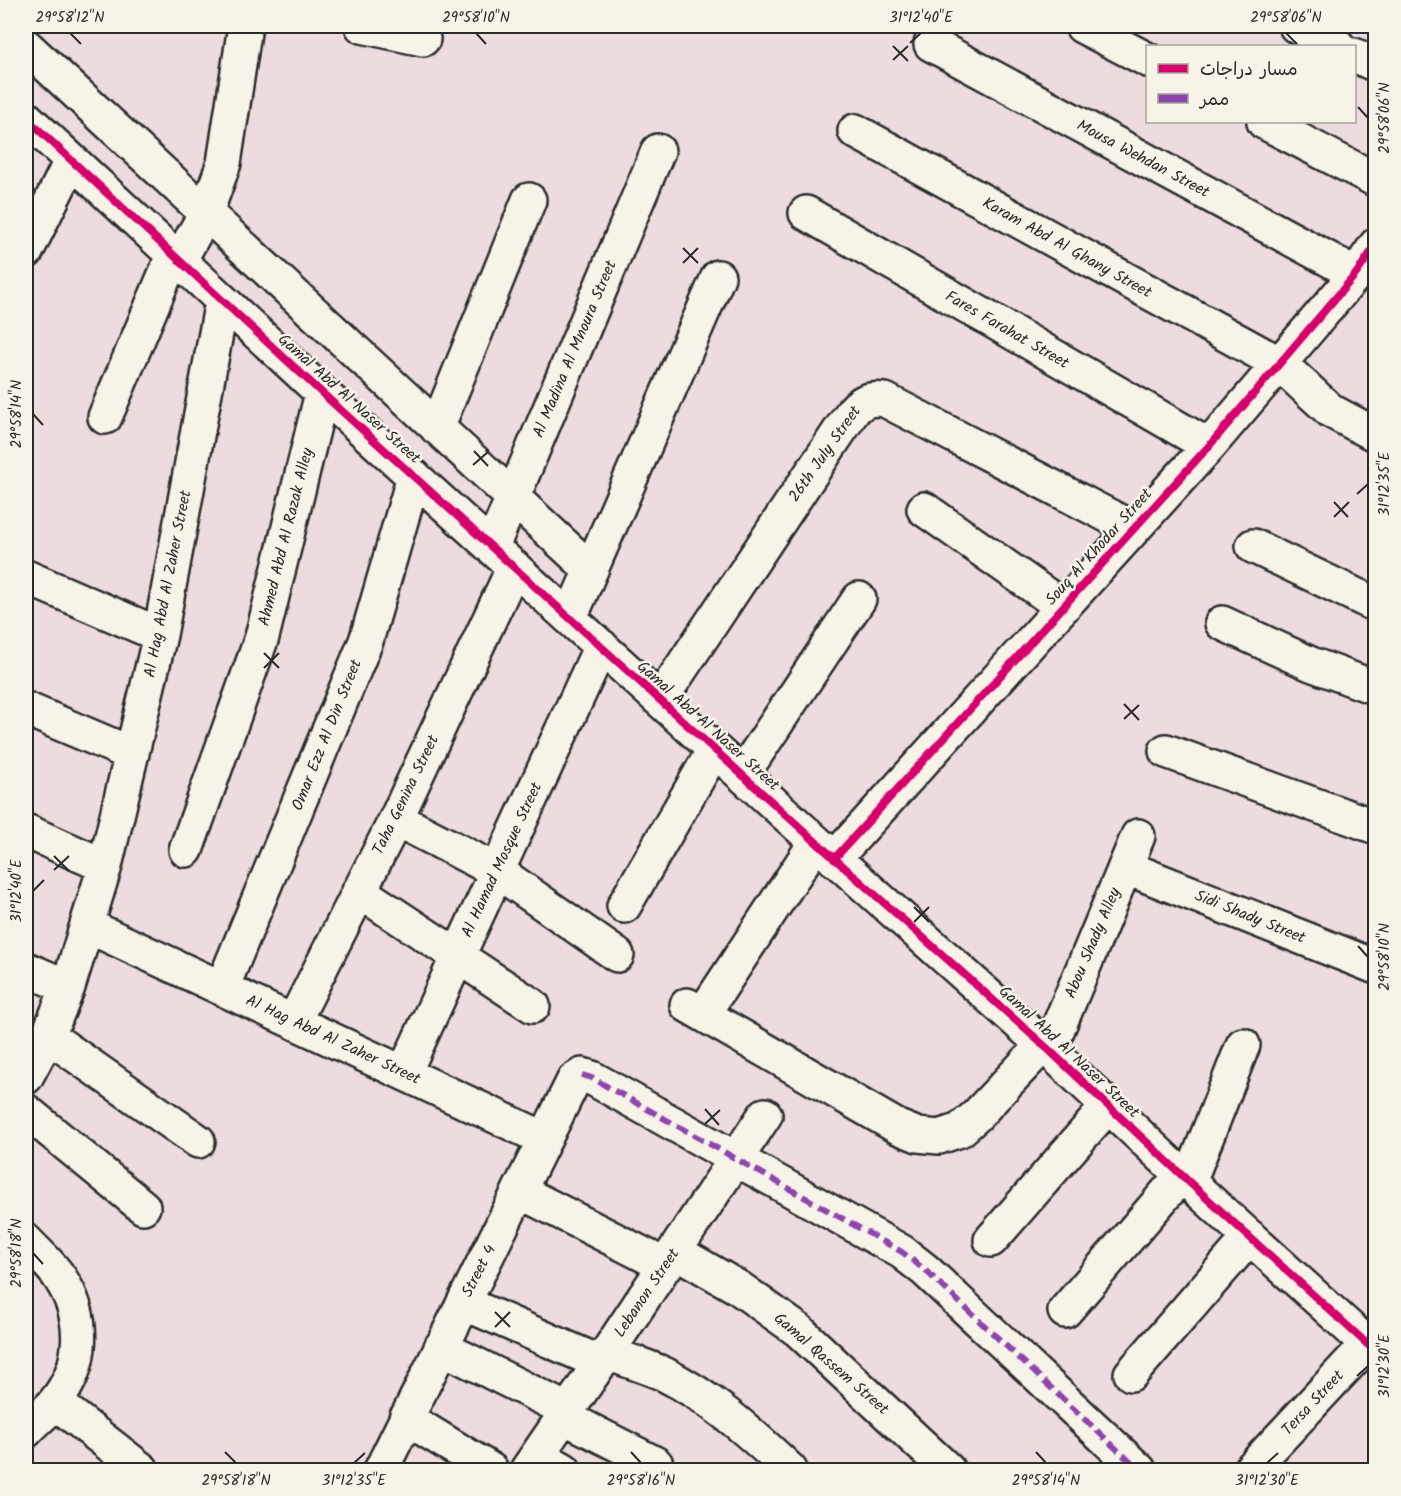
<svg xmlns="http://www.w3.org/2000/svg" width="1401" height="1496" font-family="Kalam,'Playpen Sans Arabic',sans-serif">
	<rect width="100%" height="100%" fill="#eddcde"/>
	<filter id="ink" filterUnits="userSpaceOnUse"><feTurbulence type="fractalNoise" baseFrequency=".0167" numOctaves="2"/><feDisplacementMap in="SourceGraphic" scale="12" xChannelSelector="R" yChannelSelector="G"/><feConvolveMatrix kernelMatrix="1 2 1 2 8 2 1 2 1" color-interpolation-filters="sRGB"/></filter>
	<g filter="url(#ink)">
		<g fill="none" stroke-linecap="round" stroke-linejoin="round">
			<defs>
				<path id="minor" d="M 362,26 L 423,39
					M 1082,26 L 1148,60
					M 1296,26 L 1338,46
					M 931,44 L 1356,274
					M 26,46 L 591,570
					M 1354,55 L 1376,65
					M 26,118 L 322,393 L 816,842 L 1049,1050 L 1189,1182 L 1376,1352
					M 1264,122 L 1376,180
					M 855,131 L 1280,364 L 1331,411 L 1376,435
					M 806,213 L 1209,446
					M 26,252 L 71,161
					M 179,261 L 206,213 L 224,163 L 245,26
					M 105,417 L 173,256
					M 437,428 L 529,200
					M 924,509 L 1063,607
					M 1253,546 L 1376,605
					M 492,547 L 658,151
					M 26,577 L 160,635
					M 570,618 L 718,277
					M 1222,623 L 1311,664 L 1376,688
					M 660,700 L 853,411 C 863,400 870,398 885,400 L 1134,529
					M 26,709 L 132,754
					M 1166,751 L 1376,827
					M 742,775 L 859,599
					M 396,819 L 497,871 L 617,955
					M 26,831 L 105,866
					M 186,850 L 262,637 L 322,393
					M 834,859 L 1209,446 L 1356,274 L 1376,245
					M 1125,867 L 1376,967
					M 359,891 L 533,1006
					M 624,906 L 714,750
					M 88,926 L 545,1139
					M 26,969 L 68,987
					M 222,988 L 366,641 L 414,476
					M 687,1005 L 898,1127 L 918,1135 L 939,1137 L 960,1130 L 976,1116 L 1043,1045
					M 703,1014 L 816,842
					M 294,1021 L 396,819 L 514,567
					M 48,1036 L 198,1141
					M 1049,1050 L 1138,836
					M 404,1073 L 601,646
					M 26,1077 L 48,1036 L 68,987 L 105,866 L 160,635 L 222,301
					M 26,1111 L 143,1207
					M 1189,1182 L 1243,1045
					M 519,1191 L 666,1266
					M 991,1240 L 1108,1106
					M 26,1241 C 37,1253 51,1264 60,1278 C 86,1317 85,1365 55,1402 C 47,1412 35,1421 26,1431
					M 675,1251 L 739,1288 L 798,1330 L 948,1470
					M 464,1303 L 601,1363
					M 1065,1311 L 1182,1175
					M 441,1347 L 569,1411
					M 607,1353 C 626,1360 646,1366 664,1374 C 712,1398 752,1434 790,1470
					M 1131,1374 L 1250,1237
					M 55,1402 L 142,1470
					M 564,1417 L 656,1464
					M 406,1418 L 491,1470
					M 538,1455 L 564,1470
					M 381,1470 L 574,1080 L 582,1075 L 592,1078 L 902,1252 L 925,1270 L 1139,1470
					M 527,1470 L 607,1353 L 765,1115"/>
				<path id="major" d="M 1250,1470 L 1376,1335"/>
			</defs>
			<use href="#minor" stroke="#2b2b2b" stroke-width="38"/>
			<use href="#major" stroke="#2b2b2b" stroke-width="38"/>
			<use href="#minor" stroke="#f7f3e8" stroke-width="33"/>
			<use href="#major" stroke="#f7f3e8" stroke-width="33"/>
			<path stroke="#8e44ad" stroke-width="6" stroke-dasharray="12 6" stroke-linecap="butt" d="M 582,1075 L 592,1078 L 902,1252 L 925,1270 L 1139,1470"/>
			<defs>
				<path id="cycleway" d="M 26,118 L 322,393 L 816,842 L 1049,1050 L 1189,1182 L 1376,1352
					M 834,859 L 1209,446 L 1356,274 L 1376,245"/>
			</defs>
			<use href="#cycleway" stroke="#f7f3e8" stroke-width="11"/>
			<use href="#cycleway" stroke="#d6006c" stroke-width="8"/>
		</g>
	</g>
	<path fill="none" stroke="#2b2b2b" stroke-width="2" d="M 70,33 L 81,44M 476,33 L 486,44M 1286,33 L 1297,44M 910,43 L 921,33M 893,46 L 908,61M 893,60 L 908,46M 1358,107 L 1368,118M 683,248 L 698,263M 683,263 L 698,248M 33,414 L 43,425M 474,451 L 488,466M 473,465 L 489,451M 1357,494 L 1368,484M 1334,502 L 1348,517M 1334,517 L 1349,502M 264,653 L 279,668M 264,668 L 279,653M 1124,704 L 1139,720M 1124,719 L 1139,705M 54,856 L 69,871M 54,870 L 69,856M 33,891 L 44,880M 914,907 L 929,922M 914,922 L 929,907M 1358,946 L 1368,957M 705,1109 L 719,1125M 705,1124 L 720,1110M 33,1253 L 43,1264M 495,1312 L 510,1327M 495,1327 L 510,1312M 1357,1376 L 1368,1366M 225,1452 L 236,1463M 631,1452 L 641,1463M 1036,1452 L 1046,1463M 354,1463 L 365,1453M 1267,1463 L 1278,1453"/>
	<g text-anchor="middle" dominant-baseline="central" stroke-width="5" stroke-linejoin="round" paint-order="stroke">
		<g font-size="16" fill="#2b2b2b" stroke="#f7f3e8">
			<text transform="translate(1143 159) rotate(28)">Mousa Wehdan Street</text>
			<text transform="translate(1067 248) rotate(29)">Karam Abd Al Ghany Street</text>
			<text transform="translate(1007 330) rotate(30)">Fares Farahat Street</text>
			<text transform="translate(575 349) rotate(-67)">Al Madina Al Mnoura Street</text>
			<text transform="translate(349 399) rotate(42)">Gamal Abd Al Naser Street</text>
			<text transform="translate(825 454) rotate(-55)">26th July Street</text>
			<text transform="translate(286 537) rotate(-76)">Ahmed Abd Al Razak Alley</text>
			<text transform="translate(1099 547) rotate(-48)">Souq Al Khodar Street</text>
			<text transform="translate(168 584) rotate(-79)">Al Hag Abd Al Zaher Street</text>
			<text transform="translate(708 726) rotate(42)">Gamal Abd Al Naser Street</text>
			<text transform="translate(327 735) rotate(-68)">Omar Ezz Al Din Street</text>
			<text transform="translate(406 795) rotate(-64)">Taha Genina Street</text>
			<text transform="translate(502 860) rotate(-65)">Al Hamad Mosque Street</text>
			<text transform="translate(1250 917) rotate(22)">Sidi Shady Street</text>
			<text transform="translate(1093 943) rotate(-67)">Abou Shady Alley</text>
			<text transform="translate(333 1040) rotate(25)">Al Hag Abd Al Zaher Street</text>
			<text transform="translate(1069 1052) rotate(43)">Gamal Abd Al Naser Street</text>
			<text transform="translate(479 1271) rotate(-63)">Street 4</text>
			<text transform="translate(647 1293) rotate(-56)">Lebanon Street</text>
			<text transform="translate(831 1364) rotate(41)">Gamal Qassem Street</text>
			<text transform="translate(1313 1403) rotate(-47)">Tersa Street</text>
		</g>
	</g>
	<rect width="1401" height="1496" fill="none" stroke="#f7f3e8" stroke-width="66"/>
	<rect x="1146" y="45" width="210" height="78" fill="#f7f3e8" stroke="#a5a39c" stroke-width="1.5"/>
	<rect x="1158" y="64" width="30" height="9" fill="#d6006c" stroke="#a5a39c" stroke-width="1.5"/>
	<text x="1200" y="75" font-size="18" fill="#2b2b2b">مسار دراجات</text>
	<rect x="1158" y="94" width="30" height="9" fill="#8e44ad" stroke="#a5a39c" stroke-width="1.5"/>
	<text x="1200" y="105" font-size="18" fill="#2b2b2b">ممر</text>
	<rect x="33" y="33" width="1335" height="1430" fill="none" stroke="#2b2b2b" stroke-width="2"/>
	<g font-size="15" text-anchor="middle" fill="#2b2b2b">
		<text x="70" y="22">29°58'12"N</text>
		<text x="476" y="22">29°58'10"N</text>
		<text x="921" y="22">31°12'40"E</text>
		<text x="1286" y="22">29°58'06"N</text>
		<text transform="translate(1384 118) rotate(-90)" y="5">29°58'06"N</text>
		<text transform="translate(16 414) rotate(-90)" y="5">29°58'14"N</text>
		<text transform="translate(1384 484) rotate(-90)" y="5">31°12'35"E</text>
		<text transform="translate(16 891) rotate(-90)" y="5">31°12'40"E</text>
		<text transform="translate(1384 957) rotate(-90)" y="5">29°58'10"N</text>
		<text transform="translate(16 1253) rotate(-90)" y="5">29°58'18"N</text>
		<text transform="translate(1384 1366) rotate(-90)" y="5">31°12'30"E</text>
		<text x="236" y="1485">29°58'18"N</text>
		<text x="354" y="1485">31°12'35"E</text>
		<text x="641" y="1485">29°58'16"N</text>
		<text x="1046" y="1485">29°58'14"N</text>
		<text x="1267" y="1485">31°12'30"E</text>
	</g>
</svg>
